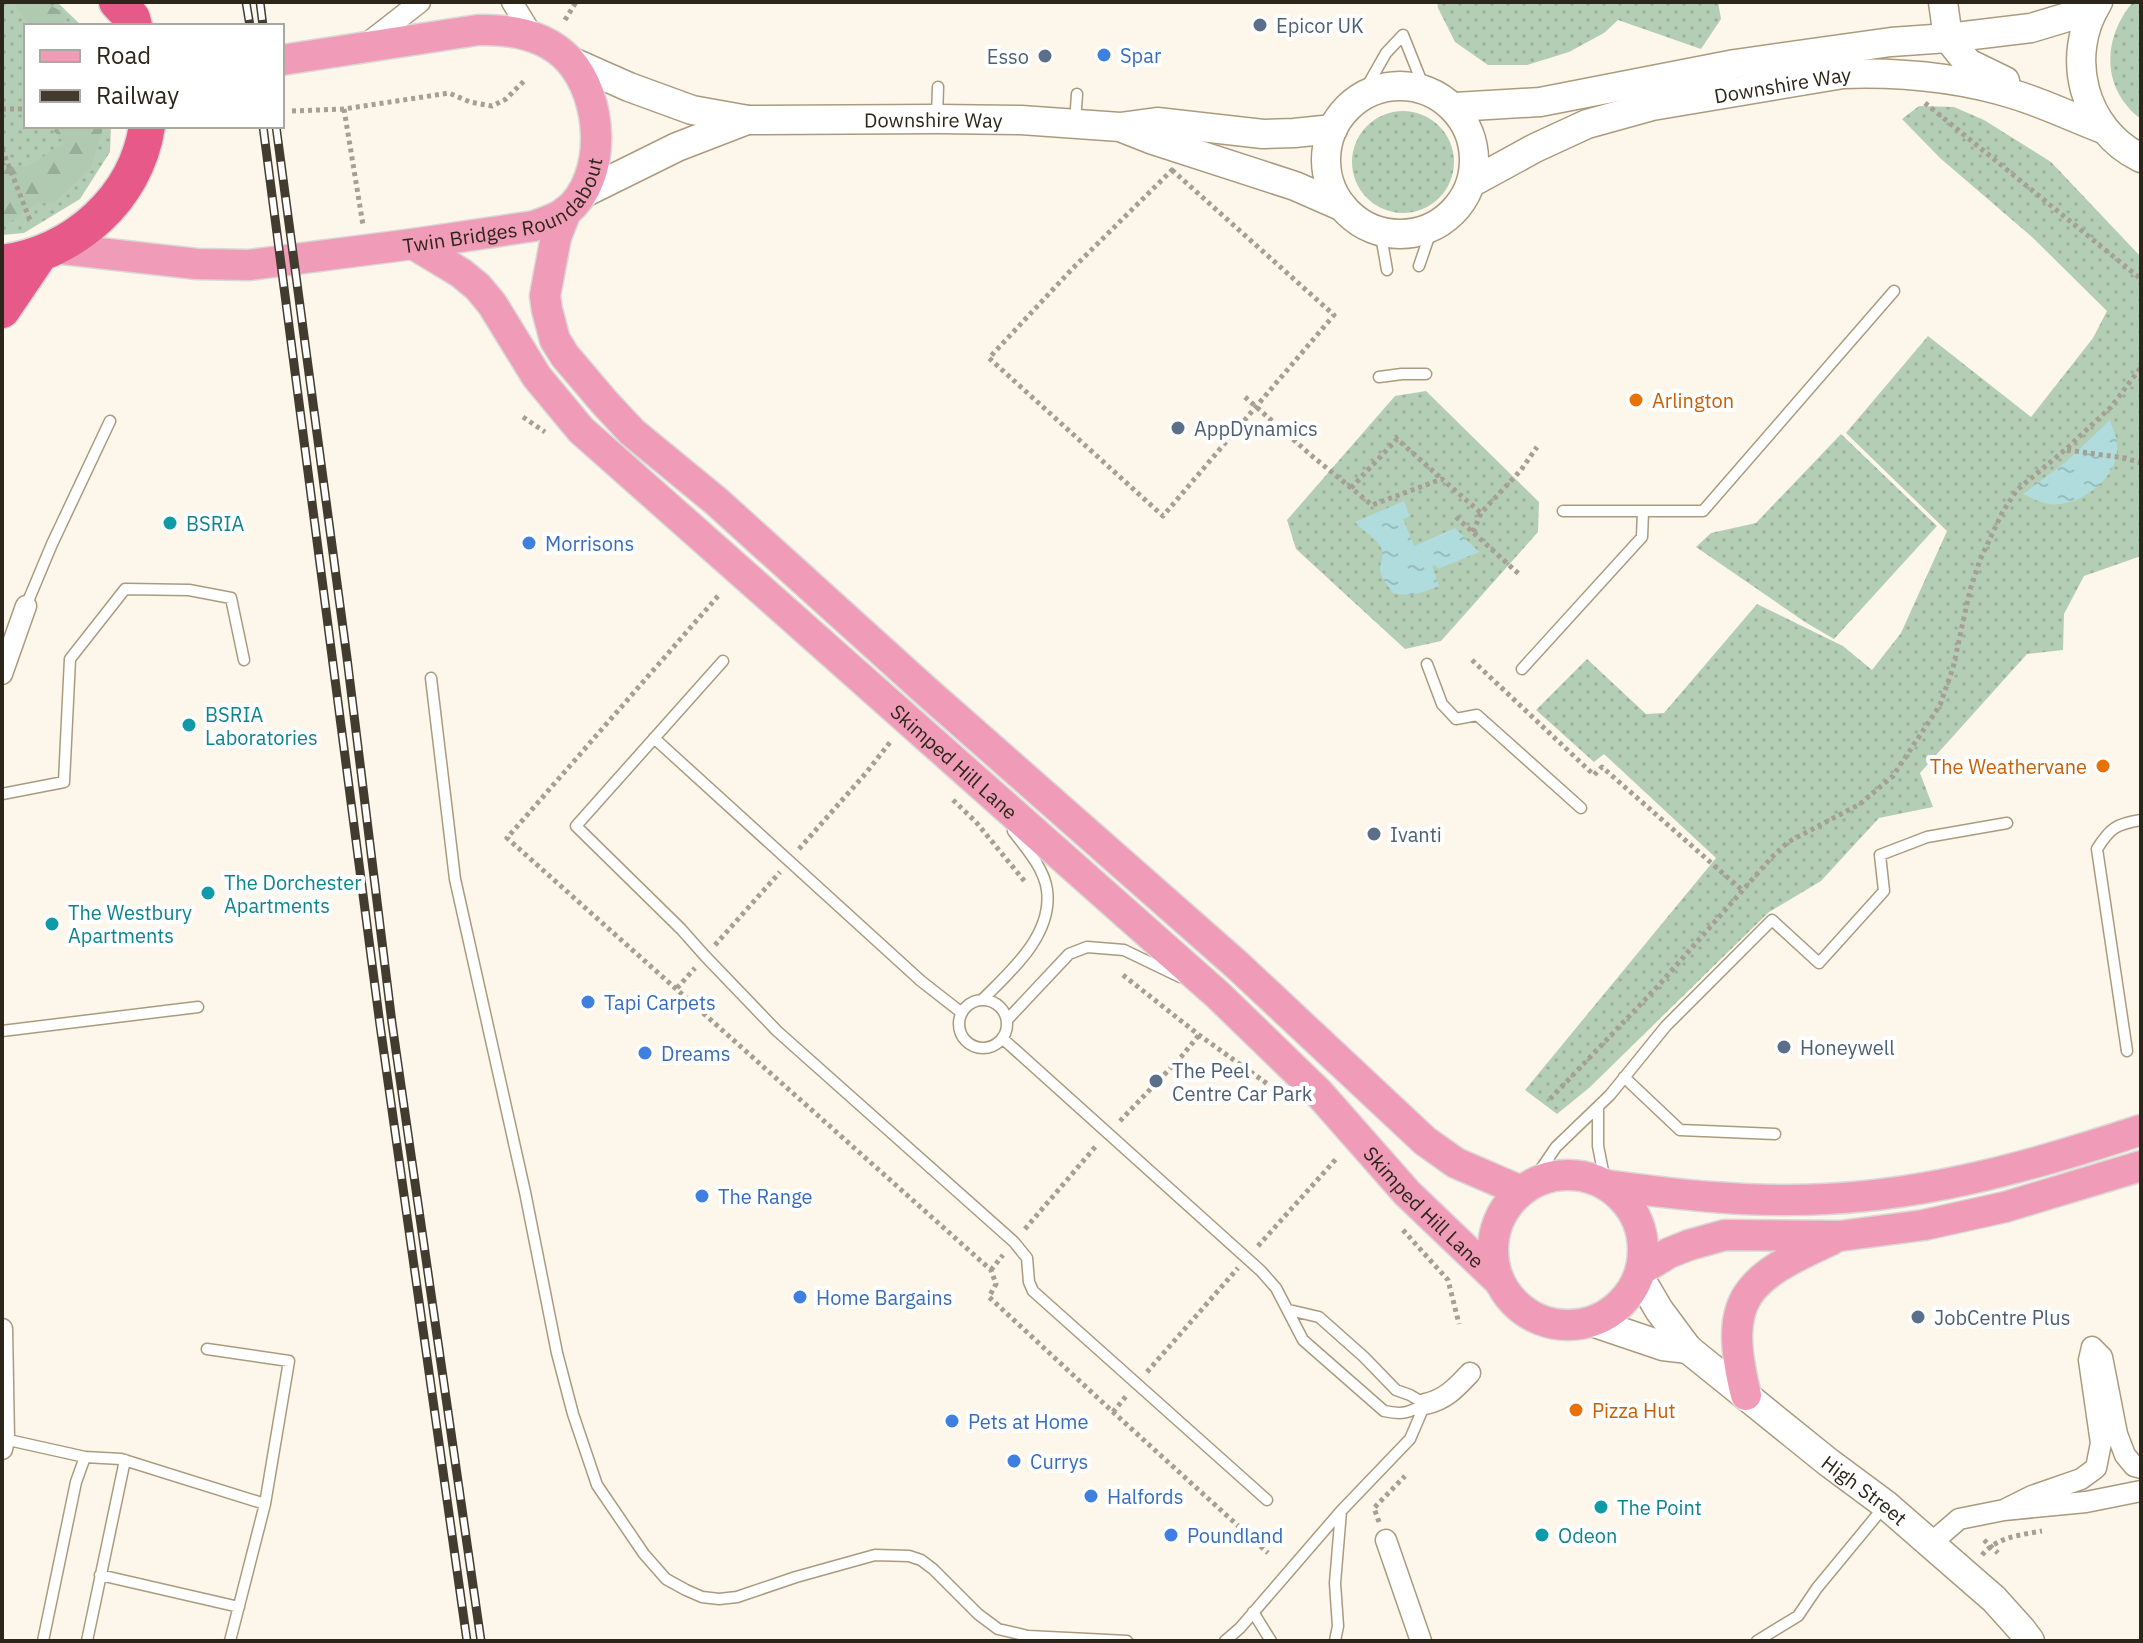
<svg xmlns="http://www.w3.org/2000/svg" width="2143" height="1643" font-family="'IBM Plex Sans',sans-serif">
	<defs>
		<pattern id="grass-dots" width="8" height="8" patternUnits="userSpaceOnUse" patternTransform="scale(2)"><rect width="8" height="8" fill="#b4ceb5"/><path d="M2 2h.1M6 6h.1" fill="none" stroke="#9bb19b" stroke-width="1.8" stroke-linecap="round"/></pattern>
		<pattern id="forest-firs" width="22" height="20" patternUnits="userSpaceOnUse" patternTransform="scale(2)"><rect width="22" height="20" fill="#afcab0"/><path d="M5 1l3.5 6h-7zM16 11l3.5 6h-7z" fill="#97ad97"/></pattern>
		<pattern id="water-ripples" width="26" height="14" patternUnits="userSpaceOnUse" patternTransform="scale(2)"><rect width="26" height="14" fill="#b0dcdd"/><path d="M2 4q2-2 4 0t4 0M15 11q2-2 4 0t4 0" fill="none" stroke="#98bdbd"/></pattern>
	</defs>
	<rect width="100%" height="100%" fill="#fdf6ea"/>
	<path fill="url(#grass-dots)" d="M 2,2 L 57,2 L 82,26 L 26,26 L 26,126 L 111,126 L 110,152 L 80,199 L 24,233 L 2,235 Z
		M 1437,2 L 1718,2 L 1721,19 L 1701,49 L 1618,20 L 1604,33 L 1569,52 L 1527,65 L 1488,65 L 1455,42 L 1438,8 Z
		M 2133,2 L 2141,2 L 2141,119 C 2101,89 2102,38 2133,2 Z
		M 1919,106 L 1954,107 L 1984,120 L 2051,162 L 2141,257 L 2141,556 L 2084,576 L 2064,614 L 2063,650 L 2027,654 L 1920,773 L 1933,807 L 1879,818 L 1821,881 L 1769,912 L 1589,1088 L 1557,1114 L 1525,1090 L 1716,858 L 1604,754 L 1594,762 L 1536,710 L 1587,659 L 1646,714 L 1664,713 L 1757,604 L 1843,646 L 1872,670 L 1901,633 L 1947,531 L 1846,433 L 1928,336 L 2031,417 L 2093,338 L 2107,311 L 2032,237 L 1940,158 L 1902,119 Z
		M1352 162a51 51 0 1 1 102 0a51 51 0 1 1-102 0Z
		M 1426,391 L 1539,502 L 1538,532 L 1441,641 L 1405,649 L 1296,549 L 1287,520 L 1395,396 Z
		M 1841,434 L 1937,526 L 1834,639 L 1805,622 L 1696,547 L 1711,533 L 1756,523 Z"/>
	<path fill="url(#forest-firs)" d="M 13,2 L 44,2 L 66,14 L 64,26 L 47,26 L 27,22 Z
		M 57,126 L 103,127 L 91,168 L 55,202 L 36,204 L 2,228 L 2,167 L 28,166 L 64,143 L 54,131 Z"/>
	<path fill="url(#water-ripples)" d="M 2110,420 C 2112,427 2117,437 2117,445 C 2119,475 2087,501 2060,504 C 2046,506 2035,500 2023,494 L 2067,461 Z
		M 1404,501 L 1410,516 L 1403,519 L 1414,546 L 1455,528 L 1479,552 L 1438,569 L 1435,565 L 1432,566 L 1439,586 C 1422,593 1411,597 1393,593 C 1388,586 1381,578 1380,570 C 1380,563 1384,557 1382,550 C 1379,539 1362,531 1355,522 Z"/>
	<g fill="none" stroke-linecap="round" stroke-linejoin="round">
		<defs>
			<path id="lane" d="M 1361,97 L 1386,53 L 1403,35 L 1425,90
				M 937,117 L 938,87
				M 1075,123 L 1077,94
				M 1380,230 L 1387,270
				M 1419,266 L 1433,225
				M 1379,377 L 1402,374 L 1426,374
				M 1563,511 L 1703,511 L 1894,291
				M 26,606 L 52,544 L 110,421
				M 723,661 L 576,826 L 681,929 L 705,956 L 777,1031 L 1014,1242 L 1027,1258 L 1029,1282 L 1033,1291 L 1267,1500
				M 1427,664 L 1442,704 L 1456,719 L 1477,715 L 1581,808
				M 1522,669 L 1642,537 L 1643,511
				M 431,678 L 455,879 L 525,1192 L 557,1353 L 573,1414 L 597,1485 L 644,1554 L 666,1579 L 686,1590 L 702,1597 L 719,1599 L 737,1597 L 796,1577 L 875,1555 L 909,1556 L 921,1560 L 933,1569 L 978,1614 L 998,1629 L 1028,1636 L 1127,1641
				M 654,738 L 921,981 L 962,1013
				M 2,794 L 64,782 L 70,659 L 125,589 L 189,590 L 231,598 L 244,660
				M 982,1000 C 1011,971 1053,935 1047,890 C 1044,868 1026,848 1013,831
				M959 1024a24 24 0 1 1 48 0a24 24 0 1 1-48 0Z
				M 1007,1020 L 1069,954 L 1087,947 L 1124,950 L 1180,977
				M 2,1031 L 198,1007
				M 1002,1038 L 1261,1271 L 1276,1288 L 1303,1340 L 1384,1411 C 1403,1415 1408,1413 1425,1404
				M 2127,1051 L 2097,849 C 2110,828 2116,824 2141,820
				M 1624,1077 L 1680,1130 L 1775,1134
				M 1598,1107 L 1598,1146 L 1605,1181
				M 1530,1185 L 1556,1147 L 1610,1095 L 1666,1026 L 1772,920 L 1819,963 L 1884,891 L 1880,855 L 1927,837 L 2007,823
				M 1289,1310 L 1319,1317 L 1364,1357 L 1396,1390 L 1410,1395 L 1425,1404
				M 207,1349 L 289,1361 L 265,1504 L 230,1641
				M 4,1439 L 85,1457 L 121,1459 L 265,1504
				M 100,1575 L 239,1607
				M 1253,1612 L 1271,1641
				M 43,1641 L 76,1482 L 85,1457
				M 87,1641 L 125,1460
				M 1225,1641 L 1240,1628 L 1341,1511 L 1410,1439 L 1425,1404
				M 1335,1641 L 1338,1626 L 1335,1583 L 1341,1511
				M 1757,1641 L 1798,1616 L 1817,1588 L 1883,1508"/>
			<path id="street" d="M 512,2 L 534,38
				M 365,45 L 420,2
				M 2,674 L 26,606
				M 2,1329 L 4,1439 L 2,1449
				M 1425,1404 C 1445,1400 1456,1388 1470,1373
				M 2004,1510 L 2032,1496 L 2081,1479 L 2096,1468 L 2101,1443 L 2089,1360 L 2092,1347 L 2102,1357 L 2117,1434 L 2125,1455 L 2134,1466 L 2141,1468
				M 1386,1540 L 1421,1641
				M 1929,1545 L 1959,1519 L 2004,1510 L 2086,1502 L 2141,1491"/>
			<g id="secondary">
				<path d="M 1943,2 L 1948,38 L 1968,63 L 2005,81"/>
				<path d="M 2098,2 C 2064,56 2083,130 2141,158"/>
				<path id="s1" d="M 568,60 L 629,87 L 692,110 L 748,120 L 937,119 L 1021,120 L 1120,127 L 1157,122 L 1263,134 L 1294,133 L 1333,129"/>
				<circle cx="1400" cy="160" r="74"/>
				<path d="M 1455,107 L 1540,102 L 1735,64 L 1891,42 L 1948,38 L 2031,28 L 2094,9"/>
				<path d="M 1125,129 L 1153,140 L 1295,186 L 1343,207"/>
				<path id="s2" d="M 1471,183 L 1535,148 L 1587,124 L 1652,106 L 1843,74 C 1900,72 1961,78 2016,95 C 2045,104 2074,118 2103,129"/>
				<path d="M 582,194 L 677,147 L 747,120"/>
				<path id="s3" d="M 1639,1276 L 1659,1310 L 1688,1349 L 1828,1462 L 1886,1505 L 1994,1599 L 2021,1629 L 2030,1641"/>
				<path d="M 1592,1322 L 1663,1346 L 1688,1349"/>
			</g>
			<g id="primary">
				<path d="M 566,211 L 556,237 L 549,274 L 545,296 L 547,310 L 555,340 L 565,356 L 605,403 L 632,432 L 716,501 L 926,691 L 1237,965 L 1425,1141 L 1456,1163 L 1521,1191"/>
				<path id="s4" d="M 413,244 L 461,273 L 478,287 L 492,304 L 537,377 L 581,430 L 1218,995 L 1318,1092 L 1407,1193 L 1499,1281"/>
				<path id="s5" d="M 54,248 L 197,264 L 249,265 L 413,244 L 534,226 C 545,222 558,218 567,211 C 608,176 603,98 569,60 C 546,35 510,29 478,30 L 282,60"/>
				<circle cx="1568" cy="1250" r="75"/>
				<path d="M 1606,1185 C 1679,1195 1752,1203 1826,1199 C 1934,1194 2038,1164 2141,1130"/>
				<path d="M 1641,1270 L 1669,1253 L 1689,1245 L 1725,1235 L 1840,1236 L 1924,1225 L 2005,1207 L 2141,1166"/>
				<path d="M 1746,1395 C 1722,1298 1745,1279 1831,1240"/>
			</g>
			<path id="highway" d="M 117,2 L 132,18 L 134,26
				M 2,263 C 74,253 136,199 147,126
				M 2,310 L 40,254"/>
		</defs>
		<use href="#lane" stroke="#ab9b7e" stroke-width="13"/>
		<use href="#street" stroke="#ab9b7e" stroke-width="23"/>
		<use href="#secondary" stroke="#ab9b7e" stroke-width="31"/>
		<use href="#primary" stroke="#d9d8d6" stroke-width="33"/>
		<use href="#highway" stroke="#d9d8d6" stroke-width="39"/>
		<path stroke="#a69f93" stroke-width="5" stroke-dasharray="4 4" stroke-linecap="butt" d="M 565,20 L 576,2
			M 1925,103 L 2141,279
			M 2,109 L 26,109
			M 344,109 L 363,225
			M 292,111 L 344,109 L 449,93 L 470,102 L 492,106 L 506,99 L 525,80
			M 2,149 L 30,220
			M 1172,170 L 1334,315 L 1163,516 L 989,358 L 1073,268 Z
			M 1245,397 L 1312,456 L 1372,505 L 1442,479 L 1481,513
			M 523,417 L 545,432
			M 2067,450 L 2125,458 L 2141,463
			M 1351,488 L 1397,439 L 1442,479
			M 1456,517 L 1520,575
			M 1473,532 L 1481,513 L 1521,470 L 1537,447
			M 718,596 L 507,838 L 991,1270 L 996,1284 L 989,1297 L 1113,1412 L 1268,1553
			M 1472,660 L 1594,775 L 1602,767 L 1742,890
			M 953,800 L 976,822 L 1026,883
			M 799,849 L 866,773 L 891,741
			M 715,945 L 780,872
			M 1123,975 L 1199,1035 L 1269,1085
			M 677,988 L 695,968
			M 1550,1099 L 1658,986 L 1772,857 L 1788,842 L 1860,804 L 1893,776 L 1940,705 L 1953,668 L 1970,590 L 1980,560 L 2003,511 L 2017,490 L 2066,449 L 2111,407 L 2141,367
			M 1120,1121 L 1181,1057 L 1199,1035
			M 1025,1229 L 1096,1146
			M 1403,1230 L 1448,1280 L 1459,1324
			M 1258,1246 L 1337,1158
			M 991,1270 L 1003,1255
			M 1147,1372 L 1238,1268
			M 1113,1412 L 1127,1395
			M 1379,1522 L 1374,1508 L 1405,1476
			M 1984,1540 L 1998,1553
			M 1982,1555 C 1997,1537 2020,1535 2042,1531"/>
		<use href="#lane" stroke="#fff" stroke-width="10"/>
		<use href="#street" stroke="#fff" stroke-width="20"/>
		<use href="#secondary" stroke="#fff" stroke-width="28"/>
		<use href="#primary" stroke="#f09bb8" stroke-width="30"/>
		<use href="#highway" stroke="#e65988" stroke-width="36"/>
		<defs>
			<path id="rail" d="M 246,2 L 250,26
				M 260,2 L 263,26
				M 263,126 L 380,1025 L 467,1641
				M 276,126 L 347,658 L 392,1023 L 481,1641"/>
		</defs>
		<use href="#rail" stroke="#423c30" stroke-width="9"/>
		<use href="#rail" stroke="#fff" stroke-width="6" stroke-dasharray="18" stroke-linecap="butt"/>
	</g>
	<g fill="#5c6f8a" stroke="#fff" stroke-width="3">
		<circle cx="1260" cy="25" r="8"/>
		<circle cx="1045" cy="56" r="8"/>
		<circle cx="1178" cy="428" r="8"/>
		<circle cx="1374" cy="834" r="8"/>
		<circle cx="1784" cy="1047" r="8"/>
		<circle cx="1156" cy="1081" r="8"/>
		<circle cx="1918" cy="1317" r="8"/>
	</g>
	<g fill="#3f7fe0" stroke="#fff" stroke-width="3">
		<circle cx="1104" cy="55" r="8"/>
		<circle cx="529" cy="543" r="8"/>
		<circle cx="588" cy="1002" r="8"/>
		<circle cx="645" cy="1053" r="8"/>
		<circle cx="702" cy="1196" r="8"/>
		<circle cx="800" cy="1297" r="8"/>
		<circle cx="952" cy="1421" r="8"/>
		<circle cx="1014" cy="1461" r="8"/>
		<circle cx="1091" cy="1496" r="8"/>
		<circle cx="1171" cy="1535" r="8"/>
	</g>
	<g fill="#e8710a" stroke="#fff" stroke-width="3">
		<circle cx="1636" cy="400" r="8"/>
		<circle cx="2103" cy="766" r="8"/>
		<circle cx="1576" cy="1410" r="8"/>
	</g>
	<g fill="#0f9aa8" stroke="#fff" stroke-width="3">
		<circle cx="170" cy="523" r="8"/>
		<circle cx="189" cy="725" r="8"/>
		<circle cx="208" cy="893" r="8"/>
		<circle cx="52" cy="924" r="8"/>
		<circle cx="1601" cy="1507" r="8"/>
		<circle cx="1542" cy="1535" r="8"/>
	</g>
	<g text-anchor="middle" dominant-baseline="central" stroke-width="8" stroke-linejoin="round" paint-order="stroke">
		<g font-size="20" fill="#4e5e75" stroke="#fff" text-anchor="start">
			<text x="1276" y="25">Epicor UK</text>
			<text x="1029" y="56" text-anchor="end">Esso</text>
			<text x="1194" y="428">AppDynamics</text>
			<text x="1390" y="834">Ivanti</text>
			<text x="1800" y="1047">Honeywell</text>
			<text x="1172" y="1070">The Peel<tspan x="1172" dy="23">Centre Car Park</tspan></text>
			<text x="1934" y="1317">JobCentre Plus</text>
		</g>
		<g font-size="20" fill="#366cbe" stroke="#fff" text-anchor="start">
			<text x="1120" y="55">Spar</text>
			<text x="545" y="543">Morrisons</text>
			<text x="604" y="1002">Tapi Carpets</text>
			<text x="661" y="1053">Dreams</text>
			<text x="718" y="1196">The Range</text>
			<text x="816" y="1297">Home Bargains</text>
			<text x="968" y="1421">Pets at Home</text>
			<text x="1030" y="1461">Currys</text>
			<text x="1107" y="1496">Halfords</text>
			<text x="1187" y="1535">Poundland</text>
		</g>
		<g font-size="20" fill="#2c261a" stroke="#fff">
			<text stroke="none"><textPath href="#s2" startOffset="330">Downshire Way</textPath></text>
			<text stroke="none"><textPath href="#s1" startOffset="376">Downshire Way</textPath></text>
			<text stroke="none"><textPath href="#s5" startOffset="466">Twin Bridges Roundabout</textPath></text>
			<text stroke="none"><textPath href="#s4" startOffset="754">Skimped Hill Lane</textPath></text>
			<text stroke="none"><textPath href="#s4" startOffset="1402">Skimped Hill Lane</textPath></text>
			<text stroke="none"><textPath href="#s3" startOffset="314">High Street</textPath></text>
		</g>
		<g font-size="20" fill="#c56008" stroke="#fff" text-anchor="start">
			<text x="1652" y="400">Arlington</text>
			<text x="2087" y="766" text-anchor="end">The Weathervane</text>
			<text x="1592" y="1410">Pizza Hut</text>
		</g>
		<g font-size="20" fill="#0d838f" stroke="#fff" text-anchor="start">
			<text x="186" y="523">BSRIA</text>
			<text x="205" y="714">BSRIA<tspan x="205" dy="23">Laboratories</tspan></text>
			<text x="224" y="882">The Dorchester<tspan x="224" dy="23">Apartments</tspan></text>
			<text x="68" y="912">The Westbury<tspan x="68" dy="23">Apartments</tspan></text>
			<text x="1617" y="1507">The Point</text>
			<text x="1558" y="1535">Odeon</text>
		</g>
	</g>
	<rect width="2143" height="1643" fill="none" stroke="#2c261a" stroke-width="8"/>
	<rect x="24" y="24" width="260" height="104" fill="#ffffff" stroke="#aba8a3" stroke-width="2"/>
	<rect x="40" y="50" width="40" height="12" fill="#f09bb8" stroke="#aba8a3" stroke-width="2"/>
	<text x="96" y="64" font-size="24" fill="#2c261a">Road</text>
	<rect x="40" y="90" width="40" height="12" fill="#423c30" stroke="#aba8a3" stroke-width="2"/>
	<text x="96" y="104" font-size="24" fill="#2c261a">Railway</text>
</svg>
